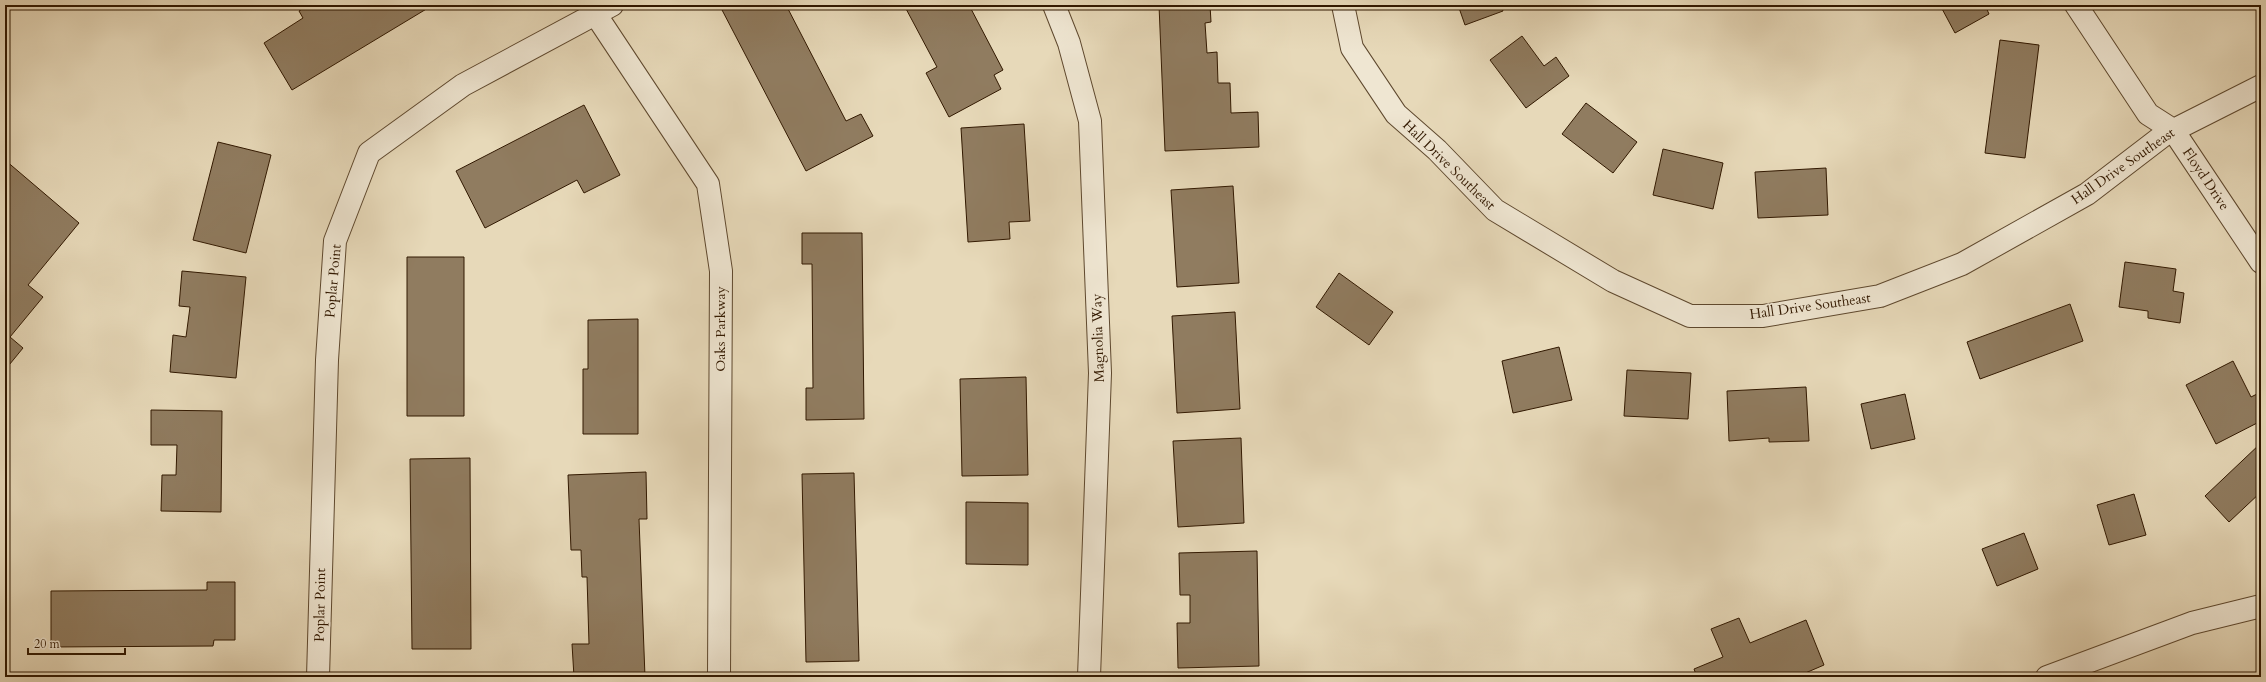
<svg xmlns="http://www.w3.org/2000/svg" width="2266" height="682" font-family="Cardo,serif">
	<rect width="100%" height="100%" fill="#e7d9b9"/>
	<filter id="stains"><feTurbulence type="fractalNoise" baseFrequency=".005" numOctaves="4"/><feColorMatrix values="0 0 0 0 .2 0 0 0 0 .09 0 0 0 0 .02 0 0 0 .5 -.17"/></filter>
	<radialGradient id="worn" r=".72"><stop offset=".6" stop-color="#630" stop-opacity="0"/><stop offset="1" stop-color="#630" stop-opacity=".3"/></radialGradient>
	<path fill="#907c60" stroke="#311800" d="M 309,5 L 433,5 L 292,90 L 264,43 L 303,18 L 299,11 Z
		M 727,5 L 786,5 L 846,121 L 861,114 L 873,136 L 806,171 L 721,8 Z
		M 904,5 L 969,5 L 1003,70 L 994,75 L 1001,89 L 949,117 L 926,73 L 937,67 Z
		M 1159,5 L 1210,5 L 1211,22 L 1205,23 L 1207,53 L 1217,52 L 1218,83 L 1230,83 L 1231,113 L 1258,112 L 1259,147 L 1165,151 Z
		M 1458,5 L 1501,5 L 1503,11 L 1465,25 Z
		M 1940,5 L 1985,5 L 1989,14 L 1955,33 Z
		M 1522,36 L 1544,66 L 1556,57 L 1569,76 L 1526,108 L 1490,60 Z
		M 2000,40 L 2039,45 L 2025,158 L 1985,153 Z
		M 1586,103 L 1637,142 L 1613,173 L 1562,134 Z
		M 584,105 L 620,175 L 584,193 L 577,180 L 485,228 L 456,171 Z
		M 1024,124 L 1030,221 L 1009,222 L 1010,239 L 968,242 L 961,128 Z
		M 218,142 L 271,155 L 246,253 L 193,240 Z
		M 1663,149 L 1723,163 L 1713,209 L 1653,195 Z
		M 5,160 L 79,223 L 28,285 L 43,297 L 10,337 L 23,348 L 5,370 Z
		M 1826,168 L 1828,215 L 1758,218 L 1755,172 Z
		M 1233,186 L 1239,283 L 1177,287 L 1171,190 Z
		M 802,233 L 862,233 L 864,419 L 806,420 L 806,388 L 813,388 L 812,264 L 802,264 Z
		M 407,257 L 464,257 L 464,416 L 407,416 Z
		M 2125,262 L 2176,269 L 2173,291 L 2184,293 L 2180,323 L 2148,318 L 2148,311 L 2119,307 Z
		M 182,271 L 246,277 L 236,378 L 170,372 L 173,335 L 186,337 L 190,307 L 179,306 Z
		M 1339,273 L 1393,312 L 1369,345 L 1316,307 Z
		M 2070,304 L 2083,341 L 1980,379 L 1967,342 Z
		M 1235,312 L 1240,409 L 1177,413 L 1172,316 Z
		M 638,319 L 638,434 L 583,434 L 583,369 L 588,369 L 588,320 Z
		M 1559,347 L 1572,400 L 1513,413 L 1502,361 Z
		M 2233,361 L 2251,397 L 2261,392 L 2261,421 L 2216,444 L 2186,385 Z
		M 1627,370 L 1691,373 L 1688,419 L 1624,416 Z
		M 1026,377 L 1028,475 L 962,476 L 960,379 Z
		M 1806,387 L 1809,441 L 1769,442 L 1769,438 L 1729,441 L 1727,391 Z
		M 1905,394 L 1915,439 L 1871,449 L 1861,404 Z
		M 151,410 L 222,411 L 221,512 L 161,511 L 162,475 L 176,475 L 177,445 L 151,445 Z
		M 1241,438 L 1244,523 L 1178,527 L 1173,441 Z
		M 2261,443 L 2261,492 L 2229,522 L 2205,496 Z
		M 470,458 L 471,649 L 412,649 L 410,459 Z
		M 646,472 L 647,519 L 639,519 L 645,677 L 574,677 L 572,644 L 589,644 L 587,577 L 582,577 L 581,550 L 571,550 L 568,475 Z
		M 854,473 L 859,661 L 806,662 L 802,474 Z
		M 2134,494 L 2146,535 L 2109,545 L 2097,505 Z
		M 966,502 L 1028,503 L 1028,565 L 966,564 Z
		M 2024,533 L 2038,569 L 1997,586 L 1982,549 Z
		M 1257,551 L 1259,666 L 1178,668 L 1177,623 L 1190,623 L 1190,595 L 1180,595 L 1179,553 Z
		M 207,582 L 235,582 L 235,640 L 214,640 L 213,646 L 51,647 L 51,591 L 207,590 Z
		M 1739,618 L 1750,643 L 1806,620 L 1824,665 L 1796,677 L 1697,677 L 1694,669 L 1723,657 L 1711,629 Z"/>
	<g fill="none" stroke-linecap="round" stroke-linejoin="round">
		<defs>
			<path id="minor" d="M 1054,5 L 1069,43 L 1090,121 L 1100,373 L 1089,677
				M 1343,5 L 1352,48 L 1396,114 L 1437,150 L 1495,210 L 1613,281 L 1690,316 L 1763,316 L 1880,296 L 1962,264 L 2087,194 L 2164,135 L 2261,86
				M 2076,5 L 2148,114 L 2173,130 L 2261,262
				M 596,15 L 708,184 L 721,271 L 719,677
				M 318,677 L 327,360 L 335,241 L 369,153 L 463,85 L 612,5
				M 2047,677 L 2192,623 L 2261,606"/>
		</defs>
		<use href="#minor" stroke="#5e482e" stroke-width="24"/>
		<use href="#minor" stroke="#efe6d2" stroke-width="22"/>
	</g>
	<g text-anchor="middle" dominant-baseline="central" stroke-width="3.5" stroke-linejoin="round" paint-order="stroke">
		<g font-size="14" fill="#311800" stroke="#efe6d2">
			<text transform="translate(1449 165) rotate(44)">Hall Drive Southeast</text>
			<text transform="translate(2123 166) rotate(-35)">Hall Drive Southeast</text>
			<text transform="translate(2206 179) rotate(56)">Floyd Drive</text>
			<text transform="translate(333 281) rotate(-85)">Poplar Point</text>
			<text transform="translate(1810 306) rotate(-8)">Hall Drive Southeast</text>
			<text transform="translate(720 329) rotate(-90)">Oaks Parkway</text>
			<text transform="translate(1098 338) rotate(-92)">Magnolia Way</text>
			<text transform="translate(320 605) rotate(-89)">Poplar Point</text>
		</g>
	</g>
	<rect width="2266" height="682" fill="none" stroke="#e7d9b9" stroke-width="20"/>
	<rect x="6" y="6" width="2254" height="670" fill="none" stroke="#311800" stroke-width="2"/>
	<rect x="10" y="10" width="2246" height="662" fill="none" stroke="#311800"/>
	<path d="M28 648v6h97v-6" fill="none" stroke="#311800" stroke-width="2"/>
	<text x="34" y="648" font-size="12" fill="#311800" stroke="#efe6d2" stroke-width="3" paint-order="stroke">20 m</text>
	<rect width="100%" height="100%" filter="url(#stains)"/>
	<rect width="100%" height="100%" fill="url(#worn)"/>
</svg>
